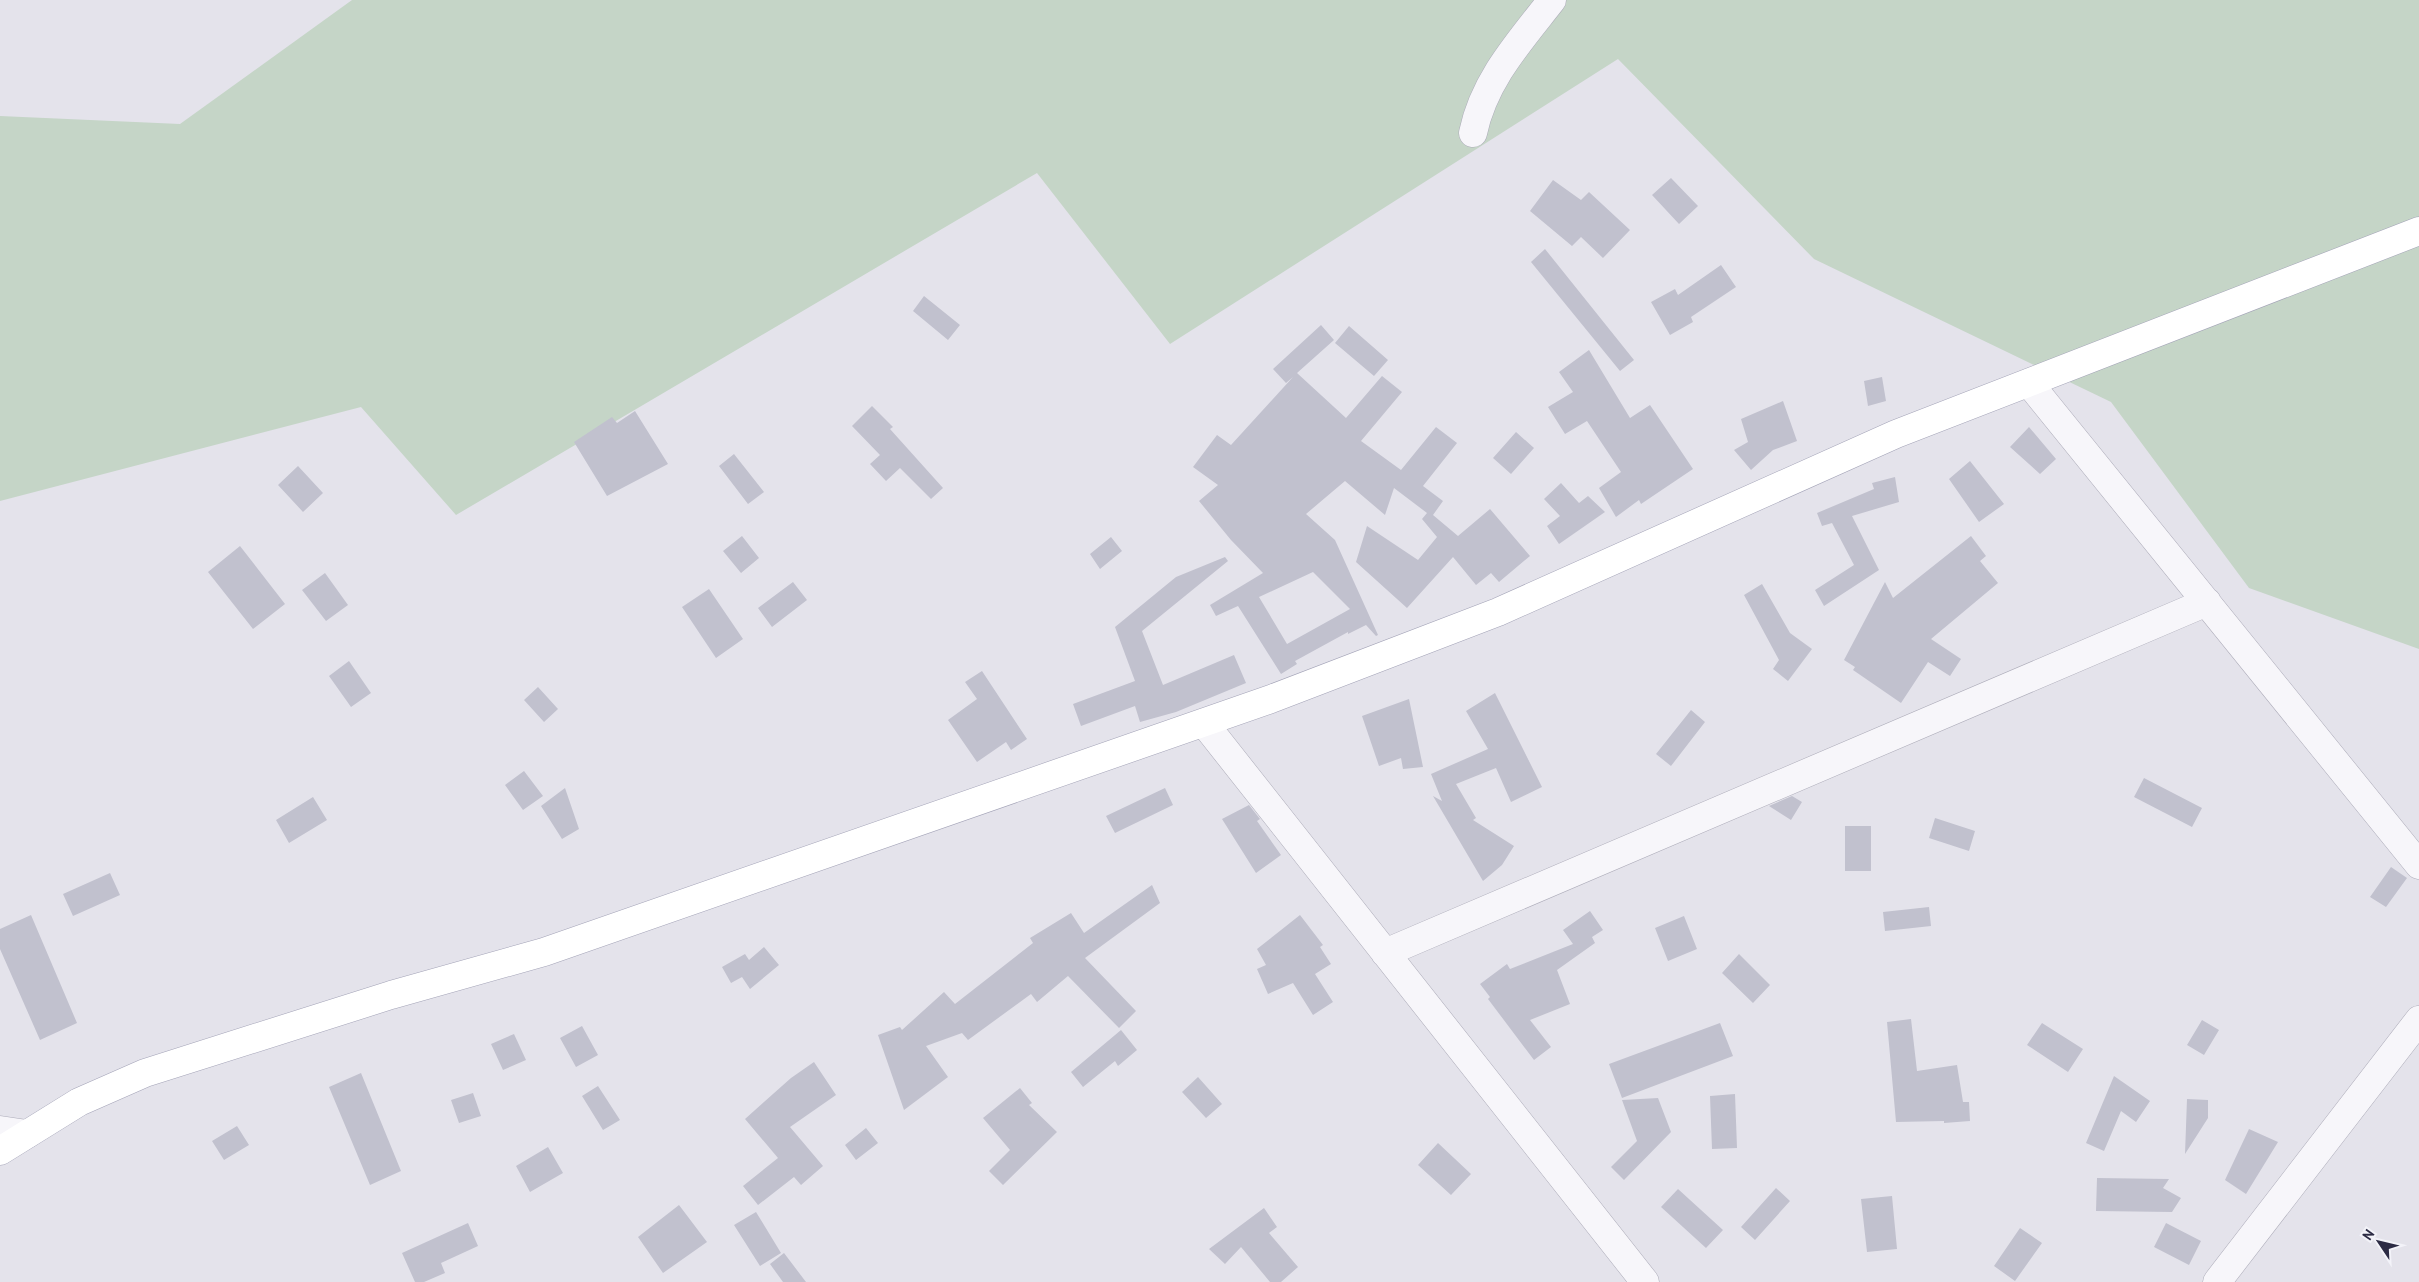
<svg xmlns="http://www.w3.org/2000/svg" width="2419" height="1282" font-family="'PT Sans',sans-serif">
	<rect width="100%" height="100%" fill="#e4e3eb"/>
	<path fill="#c5d5c7" d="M 352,0 L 2419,0 L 2419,649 L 2249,588 L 2111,402 L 1814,259 L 1618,59 L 1170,344 L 1037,173 L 456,515 L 361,407 L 0,501 L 0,116 L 180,124 Z"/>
	<path fill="#c1c1ce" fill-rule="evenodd" d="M 1671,178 L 1698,206 L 1679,224 L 1652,195 Z
		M 1553,180 L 1581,200 L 1589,192 L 1630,230 L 1603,258 L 1581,237 L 1572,246 L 1530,211 Z
		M 1545,249 L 1634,360 L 1620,371 L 1531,262 Z
		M 1721,265 L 1736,287 L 1691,317 L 1693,322 L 1670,335 L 1651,302 L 1675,289 L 1678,295 Z
		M 924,296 L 960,325 L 948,340 L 913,311 Z
		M 1321,325 L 1334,340 L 1297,373 L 1346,418 L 1382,376 L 1402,392 L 1361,441 L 1401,470 L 1436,427 L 1457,443 L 1423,486 L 1443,501 L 1433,515 L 1458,536 L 1490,509 L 1530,556 L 1499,582 L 1491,573 L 1476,585 L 1453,557 L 1407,608 L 1356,562 L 1367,526 L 1418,560 L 1437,537 L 1422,519 L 1427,513 L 1394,488 L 1385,515 L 1345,481 L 1306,514 L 1335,540 L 1378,635 L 1376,636 L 1366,625 L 1348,634 L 1348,632 L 1295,661 L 1297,664 L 1281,674 L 1238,606 L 1216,616 L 1210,605 L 1263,573 L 1231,540 L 1199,501 L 1218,485 L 1193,467 L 1217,435 L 1231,445 L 1293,377 L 1286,383 L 1273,369 ZM 1313,572 L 1350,609 L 1287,644 L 1259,597 Z
		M 1349,326 L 1388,360 L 1374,376 L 1335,343 Z
		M 1589,350 L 1630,418 L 1650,405 L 1693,469 L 1641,504 L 1639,500 L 1616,517 L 1599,488 L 1621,472 L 1587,421 L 1565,434 L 1548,407 L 1573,392 L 1559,372 Z
		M 1882,377 L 1886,401 L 1868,406 L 1864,381 Z
		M 1783,401 L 1797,441 L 1773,450 L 1751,470 L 1734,450 L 1748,442 L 1741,419 Z
		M 872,406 L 893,427 L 890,429 L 943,488 L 931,499 L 900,468 L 886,481 L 870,464 L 880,455 L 852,426 Z
		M 635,411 L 668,464 L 607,496 L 574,442 L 612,417 L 617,423 Z
		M 2029,427 L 2056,459 L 2040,474 L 2010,447 Z
		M 1516,432 L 1534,448 L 1511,474 L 1493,458 Z
		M 734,454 L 764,492 L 748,504 L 719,466 Z
		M 1970,461 L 2004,504 L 1979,522 L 1949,479 Z
		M 298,466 L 323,493 L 303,512 L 278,485 Z
		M 1895,477 L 1899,502 L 1852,516 L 1879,570 L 1824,606 L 1815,590 L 1854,565 L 1832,523 L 1822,526 L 1817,513 L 1874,489 L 1872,483 Z
		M 1561,483 L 1579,503 L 1588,496 L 1605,512 L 1559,544 L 1547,526 L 1560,516 L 1544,499 Z
		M 742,536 L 759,558 L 741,573 L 723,551 Z
		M 1971,536 L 1986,556 L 1980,561 L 1998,583 L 1931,639 L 1961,659 L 1950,676 L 1928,662 L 1901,703 L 1853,670 L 1855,667 L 1844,660 L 1885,582 L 1893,598 Z
		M 1111,537 L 1122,551 L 1100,569 L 1090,554 Z
		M 240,546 L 285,604 L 253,629 L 208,572 Z
		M 1225,557 L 1228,561 L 1142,631 L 1163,685 L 1234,655 L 1246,683 L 1176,712 L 1140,722 L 1135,706 L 1081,726 L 1073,704 L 1135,681 L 1115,627 L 1176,577 Z
		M 325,573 L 348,605 L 326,621 L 302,590 Z
		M 793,582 L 807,600 L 772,627 L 758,608 Z
		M 1762,584 L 1790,633 L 1812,649 L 1788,681 L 1773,669 L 1779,660 L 1744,595 Z
		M 709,589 L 743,639 L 716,658 L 682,607 Z
		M 349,661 L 371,693 L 351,707 L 329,676 Z
		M 982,671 L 1027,739 L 1011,750 L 1006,742 L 977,762 L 948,720 L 977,699 L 965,682 Z
		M 538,687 L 558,709 L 544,722 L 524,700 Z
		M 1495,693 L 1542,787 L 1511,802 L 1496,768 L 1456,784 L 1476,818 L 1473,820 L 1514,846 L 1502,865 L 1483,881 L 1433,796 L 1442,801 L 1431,774 L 1488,749 L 1466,711 Z
		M 1409,699 L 1423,767 L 1403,769 L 1401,758 L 1379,766 L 1362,716 Z
		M 1691,710 L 1705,722 L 1671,766 L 1656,754 Z
		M 524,771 L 543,796 L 523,810 L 505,785 Z
		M 2144,778 L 2202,808 L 2192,827 L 2134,797 Z
		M 565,788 L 579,829 L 562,839 L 541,806 Z
		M 1165,788 L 1173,805 L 1115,833 L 1106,816 Z
		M 1792,796 L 1802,802 L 1791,820 L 1769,806 Z
		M 313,797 L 327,820 L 289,843 L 276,820 Z
		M 1249,805 L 1260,819 L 1257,821 L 1281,855 L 1256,873 L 1222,819 Z
		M 1935,818 L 1975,831 L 1969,851 L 1929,838 Z
		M 1845,826 L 1871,826 L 1871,871 L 1845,871 Z
		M 2391,867 L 2407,878 L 2386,907 L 2370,897 Z
		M 110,873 L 120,895 L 73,916 L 63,894 Z
		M 1152,885 L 1160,903 L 1085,958 L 1136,1011 L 1119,1028 L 1068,976 L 1037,1002 L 1031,994 L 968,1040 L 962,1033 L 926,1046 L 948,1077 L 904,1110 L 878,1035 L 900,1027 L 902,1030 L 944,992 L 955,1004 L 1033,943 L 1030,938 L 1071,913 L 1084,933 Z
		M 1929,907 L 1931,926 L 1885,931 L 1883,912 Z
		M 1590,911 L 1603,930 L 1592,937 L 1595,943 L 1557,970 L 1570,1004 L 1530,1020 L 1551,1047 L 1534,1060 L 1488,999 L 1490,997 L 1480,984 L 1507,964 L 1510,969 L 1573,944 L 1563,930 Z
		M 31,915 L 77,1023 L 40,1040 L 0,949 L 0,929 Z
		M 1300,915 L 1323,945 L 1320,947 L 1331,964 L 1315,974 L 1333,1002 L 1313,1015 L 1293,983 L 1268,994 L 1257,969 L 1266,965 L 1257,949 Z
		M 1684,916 L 1697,949 L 1668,961 L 1655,928 Z
		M 764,947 L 779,965 L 750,989 L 742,977 L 731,983 L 722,967 L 745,954 L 749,960 Z
		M 1739,954 L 1770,985 L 1753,1003 L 1722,973 Z
		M 1911,1019 L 1917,1071 L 1957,1065 L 1963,1102 L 1969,1102 L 1970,1121 L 1944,1123 L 1944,1121 L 1896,1122 L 1887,1022 Z
		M 2202,1020 L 2219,1030 L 2204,1055 L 2187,1045 Z
		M 1720,1023 L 1733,1056 L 1622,1098 L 1609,1064 Z
		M 2042,1023 L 2083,1049 L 2068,1072 L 2027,1045 Z
		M 582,1026 L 598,1055 L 576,1067 L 560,1038 Z
		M 1121,1030 L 1137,1050 L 1118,1066 L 1115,1061 L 1083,1087 L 1071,1072 Z
		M 514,1034 L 526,1060 L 503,1070 L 491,1044 Z
		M 814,1062 L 836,1095 L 790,1127 L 823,1166 L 801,1185 L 794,1177 L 758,1205 L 743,1186 L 778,1158 L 745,1119 L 791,1078 Z
		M 361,1073 L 401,1171 L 370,1185 L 329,1087 Z
		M 2114,1076 L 2150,1101 L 2136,1122 L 2121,1111 L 2104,1151 L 2086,1143 Z
		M 1198,1077 L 1222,1104 L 1206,1118 L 1182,1092 Z
		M 598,1086 L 620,1120 L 603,1130 L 582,1096 Z
		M 1020,1088 L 1032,1103 L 1029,1105 L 1057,1132 L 1003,1185 L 989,1171 L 1010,1150 L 983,1118 Z
		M 473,1093 L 481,1116 L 459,1123 L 451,1100 Z
		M 1735,1094 L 1737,1148 L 1712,1149 L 1710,1096 Z
		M 1658,1098 L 1671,1132 L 1624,1180 L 1611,1167 L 1637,1141 L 1622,1100 Z
		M 2187,1099 L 2208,1100 L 2208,1118 L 2185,1154 Z
		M 237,1126 L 249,1145 L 224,1160 L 212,1141 Z
		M 866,1128 L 878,1143 L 856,1160 L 845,1145 Z
		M 2249,1129 L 2278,1142 L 2246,1194 L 2225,1180 Z
		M 1438,1143 L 1471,1174 L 1451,1195 L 1418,1165 Z
		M 548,1147 L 563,1173 L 530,1192 L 516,1166 Z
		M 2097,1178 L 2169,1179 L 2163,1188 L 2181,1198 L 2172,1212 L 2096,1211 Z
		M 1776,1188 L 1790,1201 L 1755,1240 L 1741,1227 Z
		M 1678,1189 L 1723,1230 L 1706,1248 L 1661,1207 Z
		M 1892,1196 L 1897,1249 L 1867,1252 L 1861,1199 Z
		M 679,1205 L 707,1242 L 663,1273 L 638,1237 Z
		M 1264,1208 L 1277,1227 L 1269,1233 L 1298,1267 L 1281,1282 L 1270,1282 L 1241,1247 L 1225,1264 L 1209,1249 Z
		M 756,1212 L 781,1253 L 760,1266 L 734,1225 Z
		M 468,1223 L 478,1246 L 441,1263 L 445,1273 L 424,1282 L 415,1282 L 402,1253 Z
		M 2166,1223 L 2201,1241 L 2189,1265 L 2154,1247 Z
		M 2020,1228 L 2042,1243 L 2015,1281 L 1994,1266 Z
		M 784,1253 L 806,1282 L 783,1282 L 770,1264 Z"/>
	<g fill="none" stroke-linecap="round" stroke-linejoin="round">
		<defs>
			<path id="minor" d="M 1473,133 C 1484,80 1520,41 1552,0
				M 2029,383 L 2419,865
				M 1204,723 L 1645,1282
				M 1385,953 L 2207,602
				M 0,1130 L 27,1134
				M 2217,1282 L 2419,1020"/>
			<path id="major" d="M 0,1151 L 79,1102 L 145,1073 L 391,995 L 544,952 L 1271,699 L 1498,612 L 1896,434 L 2419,231"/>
		</defs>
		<use href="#minor" stroke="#adacb9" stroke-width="29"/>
		<use href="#major" stroke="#a3a3b7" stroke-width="29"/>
		<use href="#minor" stroke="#f7f6fa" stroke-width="28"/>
		<use href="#major" stroke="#fff" stroke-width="28"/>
	</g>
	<g transform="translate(2379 1242) rotate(305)" stroke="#f3f3f9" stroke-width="4" paint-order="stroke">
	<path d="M0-4L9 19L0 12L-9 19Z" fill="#2c2b44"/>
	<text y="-8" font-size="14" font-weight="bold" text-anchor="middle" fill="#2c2b44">N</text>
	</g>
</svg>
